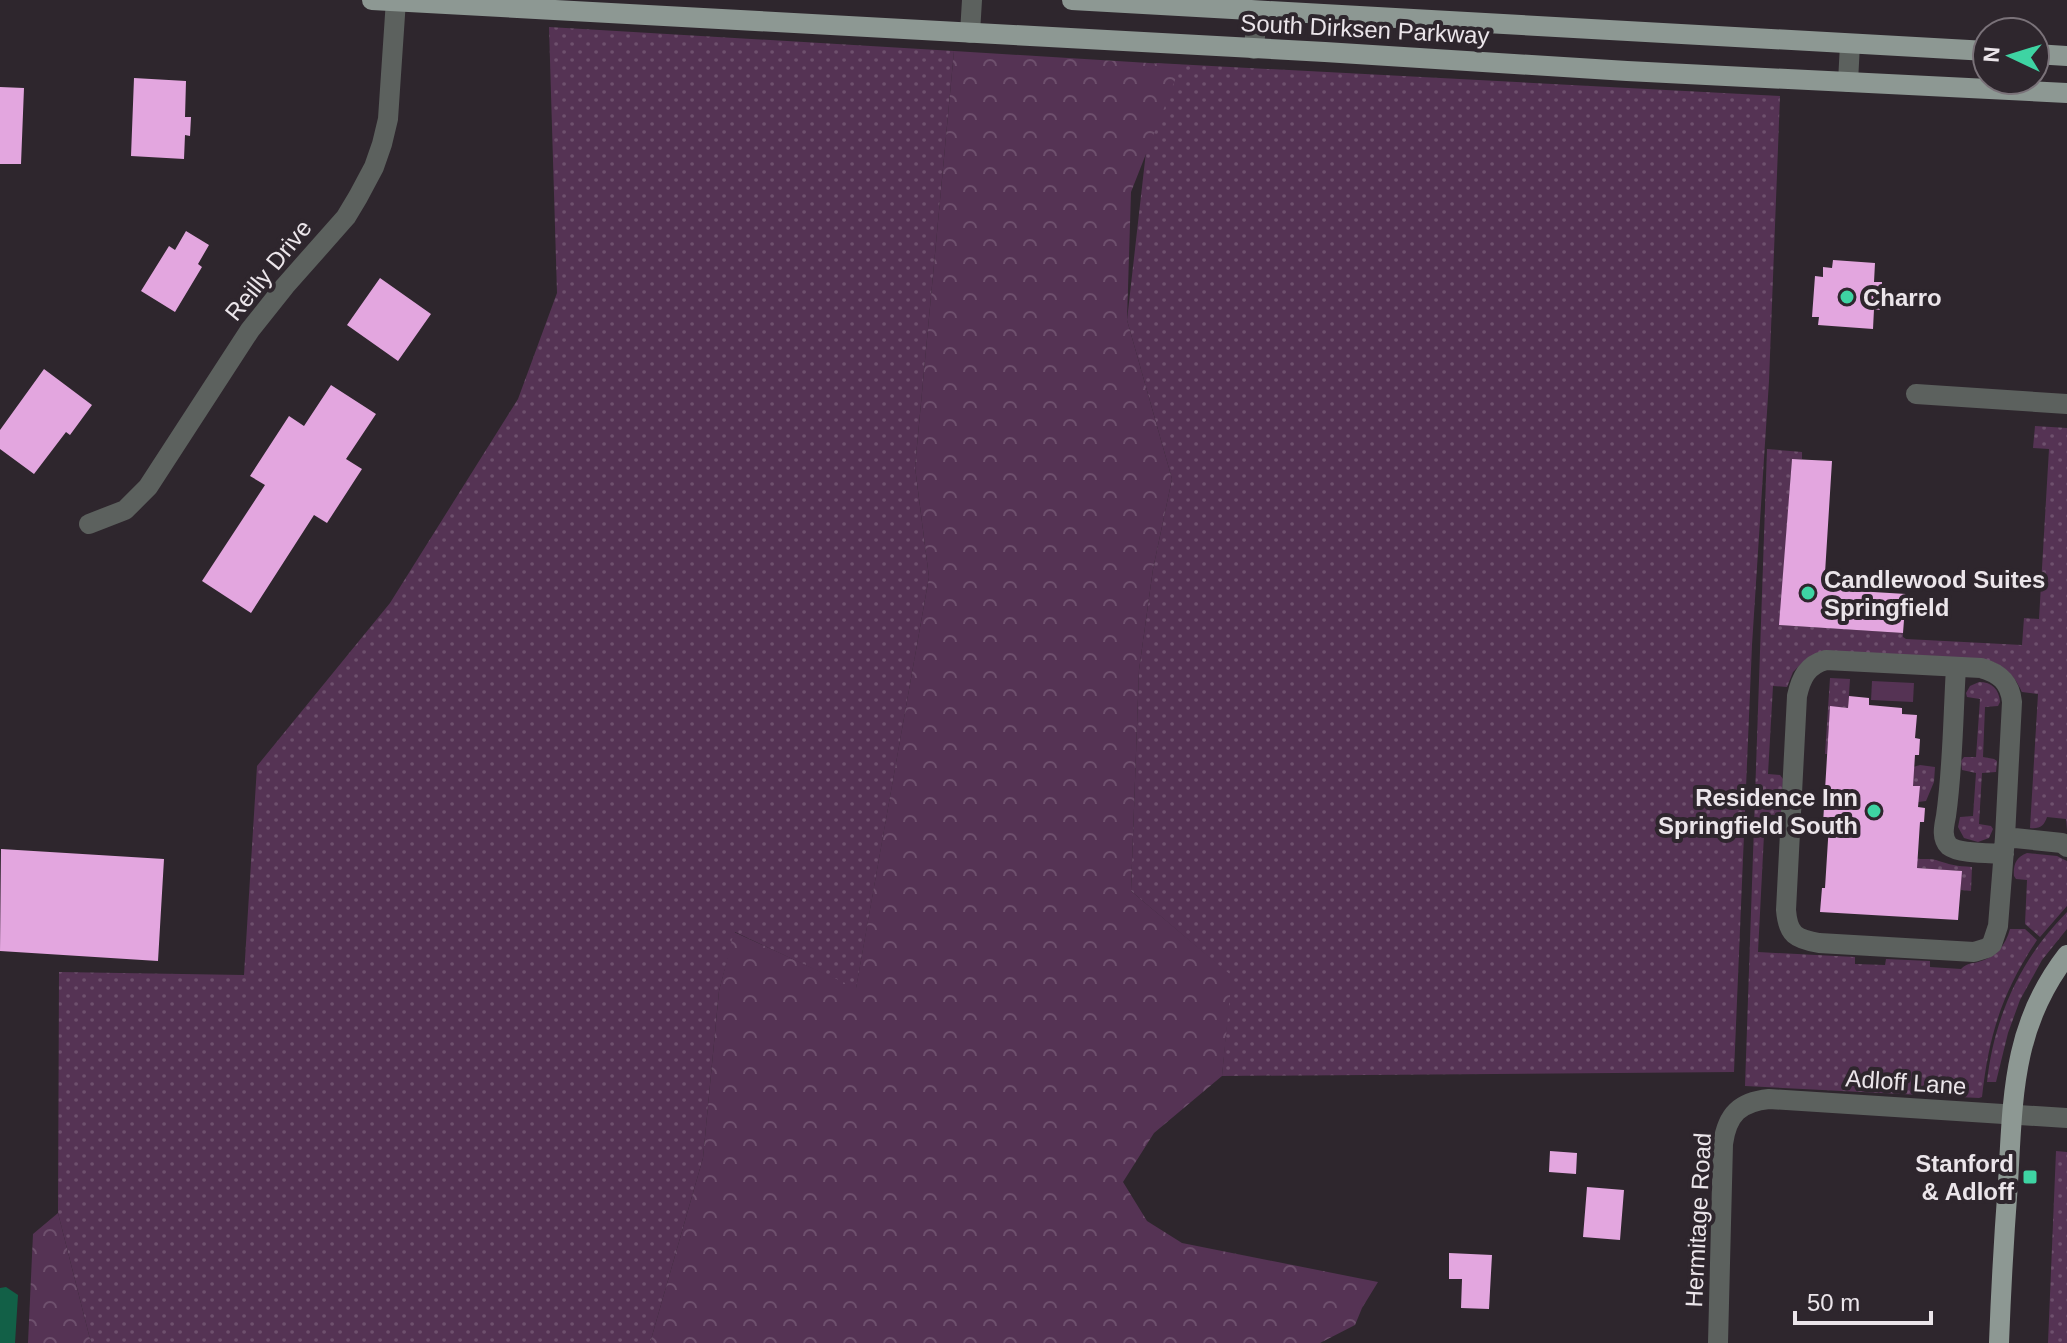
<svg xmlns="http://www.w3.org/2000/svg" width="2067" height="1343" font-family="Arial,sans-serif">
	<defs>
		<pattern id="grass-dots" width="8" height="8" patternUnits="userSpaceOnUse" patternTransform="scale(2)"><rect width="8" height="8" fill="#553354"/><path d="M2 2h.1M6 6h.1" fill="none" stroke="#6e506d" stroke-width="1.8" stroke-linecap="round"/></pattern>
		<pattern id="forest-crowns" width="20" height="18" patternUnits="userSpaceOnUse" patternTransform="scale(2)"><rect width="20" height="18" fill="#553354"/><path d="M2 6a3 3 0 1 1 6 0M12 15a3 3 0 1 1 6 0" fill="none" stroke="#6e506d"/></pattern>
	</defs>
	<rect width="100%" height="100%" fill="#2e262d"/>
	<path fill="url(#grass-dots)" d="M 549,27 L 954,51 L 915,467 L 929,577 L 856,989 L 735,932 L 719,991 L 703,1158 L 650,1343 L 91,1343 L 58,1213 L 59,972 L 244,975 L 257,766 L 390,603 L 518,399 L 557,293 Z
		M 1156,63 L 1780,96 L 1769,381 L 1752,645 L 1734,1072 L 1222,1076 L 1231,976 L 1131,891 L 1139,670 L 1153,569 L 1172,479 L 1127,320 Z
		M 2035,426 L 2067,428 L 2067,830 L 2066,819 L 2047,817 C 2044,826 2040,829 2030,828 L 2038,694 L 2022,692 C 2015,677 2007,668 1991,661 L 1806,659 L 1793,672 L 1787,687 L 1773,686 L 1768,774 L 1780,775 L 1783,779 L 1781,812 L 1778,815 L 1765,815 L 1758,952 L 1855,957 L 1855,964 L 1885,965 L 1886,959 L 1930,961 L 1930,967 L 1961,969 C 1967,963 1970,964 1978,962 C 1995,958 2006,945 2010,929 L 2025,929 L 2037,940 C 2002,993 1989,1034 1982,1097 L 1979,1098 L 1745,1086 L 1767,449 L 1802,452 L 1802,459 L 1792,459 L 1780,625 L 1903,633 L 1903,637 L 1906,639 L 2022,645 L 2024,618 L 2039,619 L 2049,449 L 2033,448 Z
		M 1830,678 L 1850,679 L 1848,708 L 1830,707 L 1827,754 L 1825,754 Z
		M 1979,682 C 1992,682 1999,689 2000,702 L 1998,706 L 1985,707 L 1983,757 L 1994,759 L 1997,761 L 1996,772 L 1982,773 L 1979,824 L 1991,826 L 1993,829 L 1989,838 L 1978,842 L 1964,838 L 1958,827 L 1960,817 L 1973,816 L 1976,773 L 1962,770 L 1961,761 L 1964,757 L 1976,757 L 1980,699 L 1967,697 L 1966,693 L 1970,686 Z
		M 1920,765 L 1935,767 L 1934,782 L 1926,801 L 1918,802 L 1909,786 L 1910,768 Z
		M 2027,853 L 2057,856 L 2067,861 L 2067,906 L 2040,937 L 2025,924 L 2027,880 L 2016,879 L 2014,876 C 2013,865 2016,857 2027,853 Z
		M 1915,858 C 1922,860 1930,858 1936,860 C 1951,865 1956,866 1972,867 L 1971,891 L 1961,890 L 1961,871 L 1874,865 Z
		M 2067,912 L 2067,929 L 2042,960 L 2020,1000 L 2008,1033 L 1996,1082 L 1987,1082 C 1994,1017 2021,958 2067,912 Z
		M 2056,1151 L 2067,1152 L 2067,1343 L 2048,1343 Z"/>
	<path fill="url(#forest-crowns)" d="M 954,51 L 1181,65 L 1131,192 L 1127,320 L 1172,479 L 1153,569 L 1139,670 L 1131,891 L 1232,976 L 1222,1076 L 1154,1133 L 1123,1182 L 1147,1221 L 1182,1243 L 1378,1282 L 1362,1308 L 1355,1325 L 1320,1343 L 650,1343 L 703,1158 L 719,991 L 734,932 L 856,988 L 929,577 L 915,467 Z
		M 58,1213 L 91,1343 L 28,1343 L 33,1234 Z"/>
	<path fill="#553354" d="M 1872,681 L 1914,683 L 1913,702 L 1871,700 Z"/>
	<path fill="#126047" d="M 6,1287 L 18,1295 L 15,1343 L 0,1343 L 0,1288 Z"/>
	<path fill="#e3a6df" d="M 134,78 L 186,81 L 185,117 L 191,117 L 190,136 L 185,135 L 184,159 L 131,156 Z
		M 0,87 L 24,88 L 21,164 L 0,164 Z
		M 186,231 L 209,245 L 198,264 L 202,267 L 175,312 L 141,291 L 169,246 L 175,250 Z
		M 1833,260 L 1875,263 L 1874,282 L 1882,282 L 1880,310 L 1874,309 L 1873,329 L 1818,325 L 1819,317 L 1812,317 L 1815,276 L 1823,277 L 1823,267 L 1832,268 Z
		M 380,278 L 431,314 L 398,361 L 347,325 Z
		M 44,369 L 92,405 L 70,435 L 66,432 L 34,474 L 0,449 L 0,430 Z
		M 331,385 L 376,414 L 346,459 L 362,469 L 327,523 L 314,515 L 251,613 L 202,581 L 265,485 L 250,476 L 289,416 L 304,426 Z
		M 1792,459 L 1832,461 L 1824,589 L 1906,594 L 1903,633 L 1779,625 Z
		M 1849,696 L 1869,698 L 1869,705 L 1902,708 L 1902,714 L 1917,715 L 1915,738 L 1920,739 L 1919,755 L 1915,755 L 1913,786 L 1920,786 L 1918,807 L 1925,808 L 1924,822 L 1920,822 L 1917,868 L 1962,871 L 1958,920 L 1820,912 L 1822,888 L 1825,888 L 1829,824 L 1823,824 L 1830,706 L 1848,708 Z
		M 1,849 L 164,859 L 158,961 L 0,951 Z
		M 1550,1151 L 1577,1153 L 1576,1174 L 1549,1172 Z
		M 1587,1187 L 1624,1190 L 1620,1240 L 1583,1237 Z
		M 1449,1253 L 1492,1255 L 1489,1309 L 1461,1308 L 1462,1279 L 1449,1279 Z"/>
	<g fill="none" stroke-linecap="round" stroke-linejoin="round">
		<path stroke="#5c615e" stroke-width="20" d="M 970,33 L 972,0
			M 1254,49 L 1257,11
			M 1848,82 L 1850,44
			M 1916,394 L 2067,404
			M 89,524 L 125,510 L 148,487 L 250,330 L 285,286 L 346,217 L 358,197 L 374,167 L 382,144 L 388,119 L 396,0
			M 1826,660 L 1981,668 C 1999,673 2010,682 2012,702 L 2005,837 L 1998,926 L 1992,944 L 1987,948 L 1974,952 L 1819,943 C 1796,939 1788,935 1786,910 L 1797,696 C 1801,678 1807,665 1826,660 Z
			M 1956,667 C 1953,717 1953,767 1946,816 C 1944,826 1941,838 1949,846 C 1959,854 1991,853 2004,854
			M 2005,837 L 2062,843 L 2067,847
			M 1718,1343 L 1723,1144 C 1727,1114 1740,1102 1769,1099 L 2067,1118"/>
		<path stroke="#8d9893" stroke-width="20" d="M 372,0 L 1325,52 L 1627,71 L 2067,93
			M 1072,0 L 1987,51
			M 2035,54 L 2067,56
			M 1999,1343 C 2001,1290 2004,1236 2008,1183 C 2013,1097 2012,1026 2067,955"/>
	</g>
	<g fill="#3ed4a3" stroke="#2e262d" stroke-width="3">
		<circle cx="1847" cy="297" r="8"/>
		<circle cx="1808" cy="593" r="8"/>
		<circle cx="1874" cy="811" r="8"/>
		<rect x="2022" y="1169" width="16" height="16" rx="4"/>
	</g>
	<g text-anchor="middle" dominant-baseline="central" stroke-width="8" stroke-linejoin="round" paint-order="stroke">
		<g font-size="24" fill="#ebe5ea" stroke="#2e262d">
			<text transform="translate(1365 29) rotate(3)">South Dirksen Parkway</text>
			<text transform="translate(268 270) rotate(-51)">Reilly Drive</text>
			<text transform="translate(1906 1082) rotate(4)">Adloff Lane</text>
			<text transform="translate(1698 1220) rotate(-87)">Hermitage Road</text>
		</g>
		<g font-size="24" font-weight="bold" fill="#ebe5ea" stroke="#2e262d" text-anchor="start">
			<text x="1863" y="297">Charro</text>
			<text x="1824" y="579">Candlewood Suites<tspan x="1824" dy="28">Springfield</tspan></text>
			<text x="1858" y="797" text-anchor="end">Residence Inn<tspan x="1858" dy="28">Springfield South</tspan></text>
			<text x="2014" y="1163" text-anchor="end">Stanford<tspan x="2014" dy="28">&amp; Adloff</tspan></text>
		</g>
	</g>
	<g transform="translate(2011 56) rotate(274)"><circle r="38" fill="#2e262d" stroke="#7a7279" stroke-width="2"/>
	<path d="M0-6L14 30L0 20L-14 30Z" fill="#3ed4a3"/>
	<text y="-12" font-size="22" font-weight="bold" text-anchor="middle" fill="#ebe5ea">N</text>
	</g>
	<path d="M1795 1311v12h136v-12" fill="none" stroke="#ebe5ea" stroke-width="4"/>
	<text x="1807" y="1311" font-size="24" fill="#ebe5ea" stroke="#2e262d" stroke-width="6" paint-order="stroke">50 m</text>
</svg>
